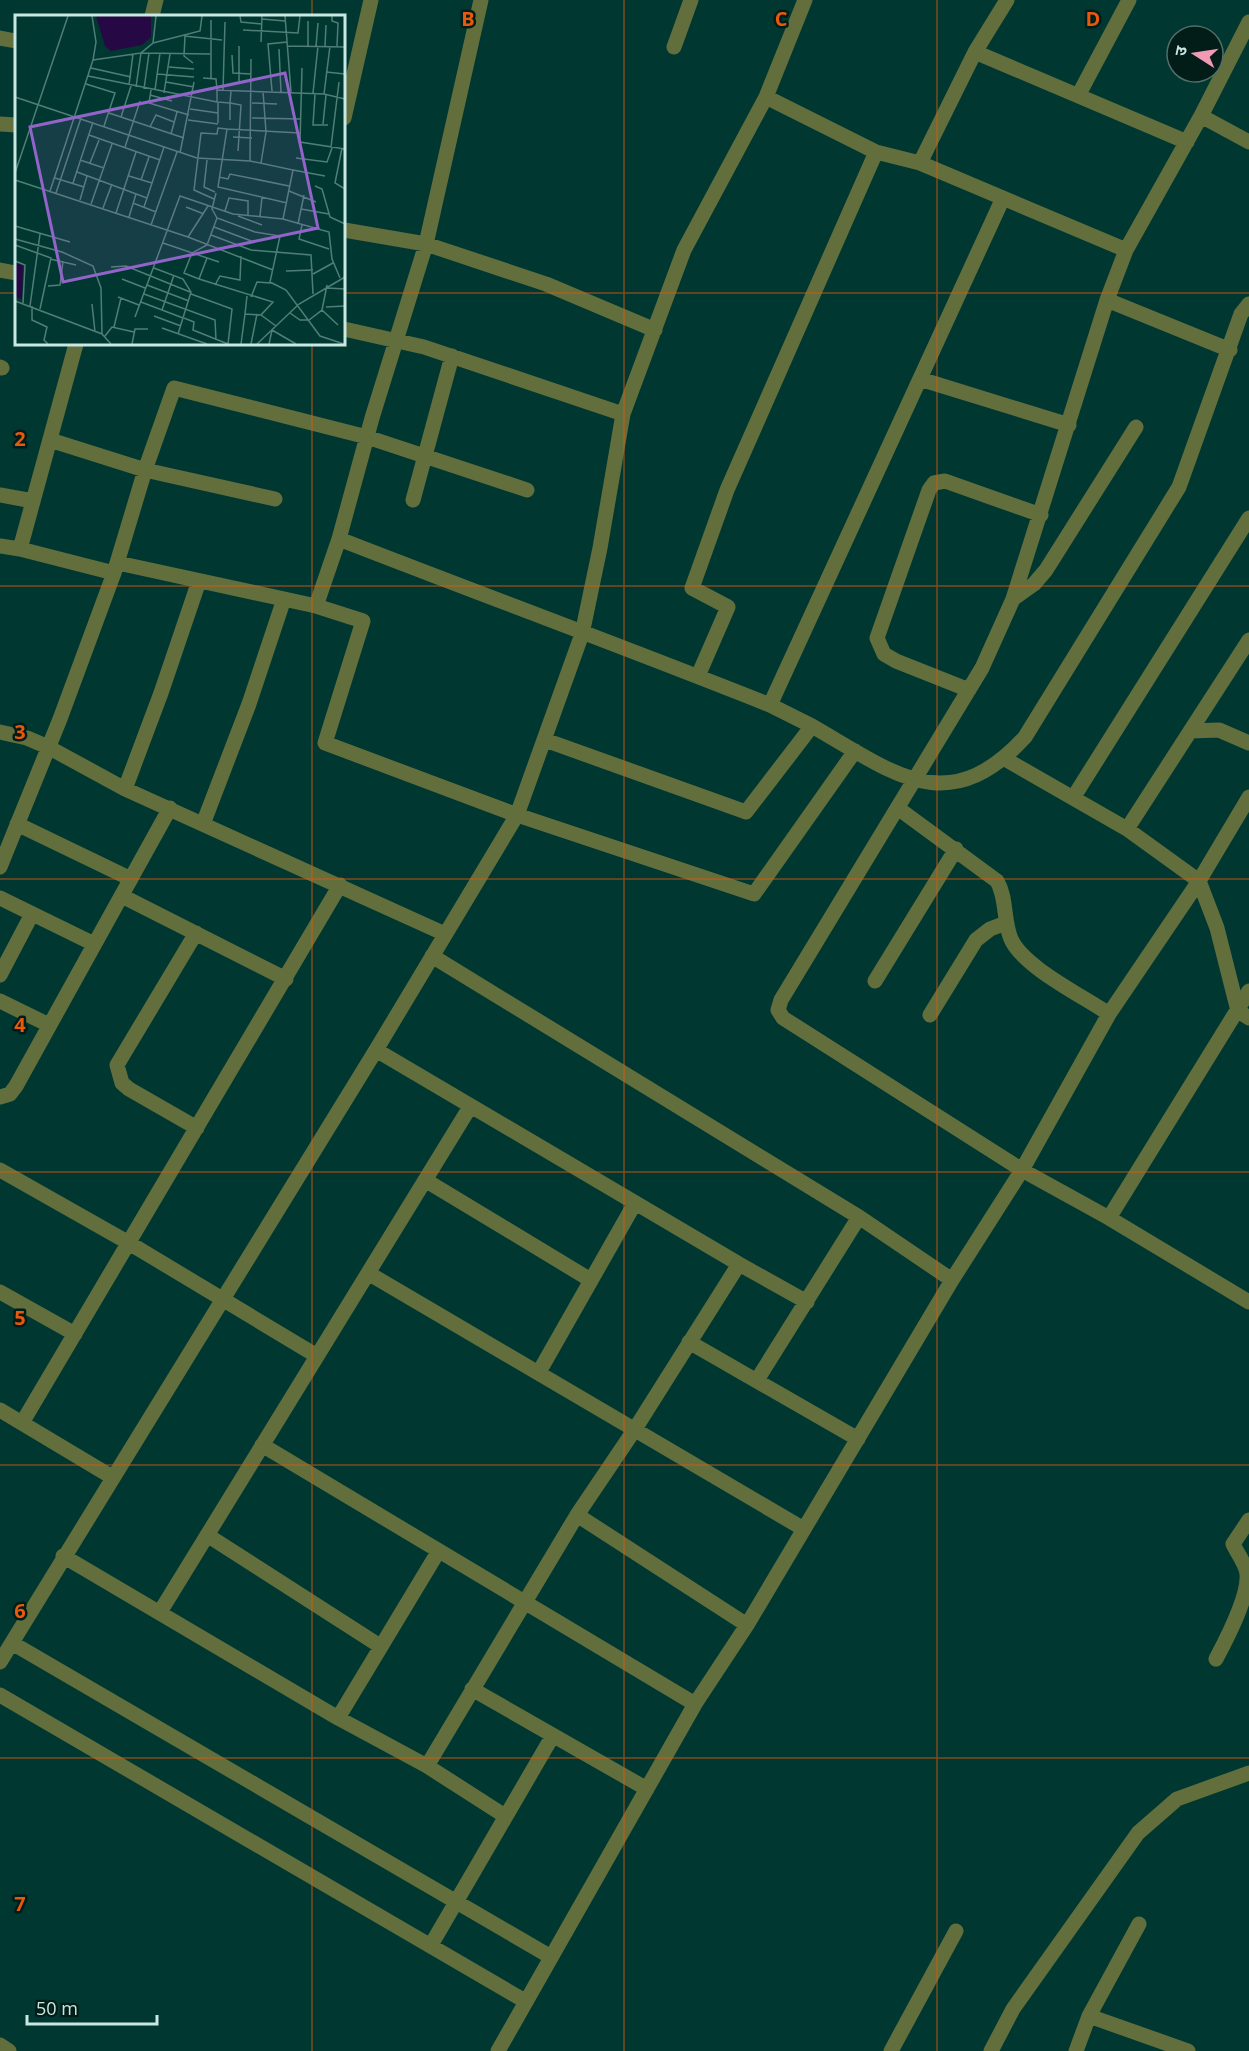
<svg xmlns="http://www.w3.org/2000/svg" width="1249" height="2051" font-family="'Open Sans','Noto Sans Devanagari',sans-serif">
	<rect width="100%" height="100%" fill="#003831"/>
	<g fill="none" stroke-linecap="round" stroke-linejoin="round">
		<path stroke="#626f3d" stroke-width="15" d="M 481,0 L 426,244 L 372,418 L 339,539 C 483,595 627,648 770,705 L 1003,198
			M 152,16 L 156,0
			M 1249,22 L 1201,116 L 1126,250 L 1107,300 L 1013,599 L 982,668 L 781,1000 L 778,1010 L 783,1018 L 1022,1170 L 1109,1218 L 1249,1302
			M 0,38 L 16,41
			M 674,47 L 691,0
			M 975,52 L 1187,142
			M 1079,94 L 1129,0
			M 766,97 L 805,0
			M 1201,116 L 1249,142
			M 344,118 L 371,0
			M 0,124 L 16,125
			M 920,163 L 975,52 L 1007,0
			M 344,230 L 426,244 L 546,284 L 655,330
			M 0,270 L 16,273
			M 1107,300 L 1230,350
			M 344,329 L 424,347 L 623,414
			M 76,344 L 20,549 L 114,573
			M 0,367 L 2,368
			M 920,379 L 1069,425
			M 0,495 L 33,501
			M 275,499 L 145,470 L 174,388 L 367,437 L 527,490
			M 413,500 L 452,356
			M 339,539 L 316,606 L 363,621 L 325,743 L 517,815 L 754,894 L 855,751
			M 0,546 L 20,549
			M 118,563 L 316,606
			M 1013,599 L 1034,584 L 1046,570 L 1136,427
			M 698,676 L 728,607 L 692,588 L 727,490 L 876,152
			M 969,690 L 896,661 L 884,654 L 877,638 L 929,490 L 934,483 L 945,481 L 1041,515
			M 812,726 C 894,773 948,821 1025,737 L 1179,487 L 1241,314 L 1249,304
			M 1190,731 L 1219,730 L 1249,743
			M 0,732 L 27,738 L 48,747 L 125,789 L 445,934
			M 545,740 L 746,812 L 812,726 L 770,705
			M 1005,759 L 1127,829 L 1199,881 L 1217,928 L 1238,1011 L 1249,1018
			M 125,789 L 161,693 L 199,581
			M 1073,798 L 1249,518
			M 899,809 L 997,881 C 1007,898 1003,920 1011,939 C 1023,967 1083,996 1109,1014
			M 17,824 L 131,879
			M 203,824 L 249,704 L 284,599
			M 1127,829 L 1249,640
			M 0,867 L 60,719 L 114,573 L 145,470 L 50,440
			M 122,896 L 286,979
			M 0,898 L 94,944
			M 196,933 L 117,1065 L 122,1083 L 129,1089 L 197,1128
			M 432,956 L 859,1217 L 952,1280
			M 0,975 L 32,914
			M 875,981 L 956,849
			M 0,1001 L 49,1025
			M 930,1015 L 976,940 L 990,929 L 1006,923
			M 376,1050 L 739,1264 L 807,1302
			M 0,1097 L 10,1094 L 16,1086 L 170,808
			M 0,1170 L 129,1243 L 317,1356
			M 425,1180 L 589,1279
			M 1109,1218 L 1249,991
			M 368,1273 L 802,1528
			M 0,1292 L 75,1334
			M 689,1342 L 858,1439
			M 539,1372 L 635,1203
			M 757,1380 L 859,1217
			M 0,1410 L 112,1477
			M 22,1423 L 340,885
			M 262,1445 L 695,1704
			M 577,1515 L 747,1625
			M 207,1535 L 380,1646
			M 63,1556 L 338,1718 L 427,1766 L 505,1816
			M 160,1612 L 470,1107
			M 12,1643 L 551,1957
			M 1216,1659 C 1226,1640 1249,1597 1247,1574 C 1246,1564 1237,1553 1233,1544 L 1249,1520
			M 0,1662 L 376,1050 L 517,815 L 582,634 L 600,548 L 623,414 L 684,250 L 766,97 L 876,152 L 920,163 L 1126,250
			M 472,1689 L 647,1789
			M 0,1695 L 525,2001
			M 338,1718 L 438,1552
			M 427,1766 L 577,1515 L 635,1429 L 739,1264
			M 431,1945 L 552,1737
			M 1089,2016 L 1188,2051
			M 0,2045 L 9,2051
			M 498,2051 L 695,1704 L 747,1625 L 952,1280 L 1022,1170 L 1109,1014 L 1199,881 L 1249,797
			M 891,2051 L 956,1931
			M 991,2051 L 1013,2009 L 1138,1833 L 1177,1799 L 1249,1773
			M 1076,2051 L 1089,2016 L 1139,1924"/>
	</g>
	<path fill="none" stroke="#e8590c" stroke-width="1.5" stroke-opacity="0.55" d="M 312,0 L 312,16M 624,0 L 624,2051M 937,0 L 937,2051M 0,293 L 16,293M 344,293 L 1249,293M 312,344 L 312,2051M 0,586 L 1249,586M 0,879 L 1249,879M 0,1172 L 1249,1172M 0,1465 L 1249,1465M 0,1758 L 1249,1758"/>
	<g transform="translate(15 15)">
		<rect width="330" height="330" fill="#003831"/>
		<path d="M 81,1 L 136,1 L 136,22 L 127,30 L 96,36 L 90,31 ZM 0,248 L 8,250 L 7,284 L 0,282 Z" fill="#260845"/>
		<path fill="none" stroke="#507e77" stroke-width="1.5" d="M 225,1 L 226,7 L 247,9M 270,1 L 276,77M 317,1 L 317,6 L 323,8 L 322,31M 247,4 L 270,6M 196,5 L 196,64M 228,15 L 283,18 L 285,1M 169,21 L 207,25M 170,21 L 169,41 L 178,48M 246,27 L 247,1M 138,28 L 185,16 L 187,1M 224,31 L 224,68M 273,31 L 330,32M 293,31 L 293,6M 301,31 L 303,8M 310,31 L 311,10M 264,34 L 266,77M 217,40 L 218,58 L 236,59M 78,45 L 126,38 L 195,39M 154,52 L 179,54M 76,53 L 116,62M 287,53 L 285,127 L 330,134M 311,57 L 330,59M 142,59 L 179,62M 73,61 L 202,87 L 215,88 L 216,76M 188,63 L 201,64 L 202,75M 151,67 L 179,72M 71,69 L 100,78 L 89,111M 114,70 L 118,39M 121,72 L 126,38 L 138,28 L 141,1M 129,74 L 134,38M 136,75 L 134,88 L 174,100M 140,75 L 145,38M 208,75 L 210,7M 257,76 L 253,29 L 272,27M 149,78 L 155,39M 298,78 L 303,31M 300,79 L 298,110 L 313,110M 309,79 L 315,31M 135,80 L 157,86M 0,82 L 182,143 L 235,146 L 278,155 L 268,204M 202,87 L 202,75 L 309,79 L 330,84M 237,88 L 262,89M 175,94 L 203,98M 94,98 L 169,123M 106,102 L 116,71M 237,103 L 286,104M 173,105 L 203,109M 215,105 L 215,88 L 226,90 L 223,136M 203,108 L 203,88M 308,109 L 311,80M 135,112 L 141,100 L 159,107M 156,119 L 162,97M 74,120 L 145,145M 218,122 L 237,123M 110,132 L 125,86M 316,132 L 324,67M 327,133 L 320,168 L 330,174M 165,138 L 179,67M 281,143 L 312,147 L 317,133M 65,145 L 89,153M 192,145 L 189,172 L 200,177M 235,146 L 236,44M 75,148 L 84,125M 246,148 L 251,117 L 248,76M 278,155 L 310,161M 62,157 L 132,183M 0,158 L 53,1M 114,161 L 137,168M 204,162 L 213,164 L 215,159 L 274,171M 40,163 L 69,172M 0,165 L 173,222 L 258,255M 126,165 L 134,142M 58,168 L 78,107M 300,171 L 307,174 L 315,202 L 330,209M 35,176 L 78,45 L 81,27 L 77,1M 274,176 L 301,187M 41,178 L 66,103M 201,178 L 197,194 L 202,203 L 240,217 L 265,221 L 255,267 L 271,275 L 305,321 L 329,329M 199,184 L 179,175 L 186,118 L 202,119 L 203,113 L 212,114M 65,185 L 72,161M 118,188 L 141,197M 272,188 L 203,172 L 212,114 L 285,118M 76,189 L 97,129M 129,192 L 149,132M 171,192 L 189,199M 88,193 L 97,169M 286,194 L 314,199M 210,196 L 214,183 L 233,186 L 233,200M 101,198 L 121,137M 223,201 L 247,210M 245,201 L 247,182M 114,202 L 121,179M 283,209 L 289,180M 136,210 L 162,137M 287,210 L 284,224 L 314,234M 0,211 L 55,227M 199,212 L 239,227M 196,220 L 236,235 L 296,240 L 298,279M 173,222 L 193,191M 0,224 L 47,237 L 78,251 L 86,273 L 87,319M 148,228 L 204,247M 0,230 L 36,243 L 25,294M 192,243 L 184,264 L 169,258 L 177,238 L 192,230 L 202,203M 35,244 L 61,250M 0,246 L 10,250 L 8,288M 96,252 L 111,251 L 175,277M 139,253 L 168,264 L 176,277 L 163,319M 271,256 L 298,255M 298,259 L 318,248M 107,264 L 130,273M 184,264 L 258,287 L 246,300 L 261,311M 132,270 L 174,286M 200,270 L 205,261 L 225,265 L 226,241M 33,271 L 45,270 L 48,246M 312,273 L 330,274M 129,279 L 200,305 L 201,325M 176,279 L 217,294 L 213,329M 103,282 L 124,290M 236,282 L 242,267 L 256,268M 0,286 L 87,319 L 96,329M 126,287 L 168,303M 77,289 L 80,317M 15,291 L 25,219M 17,291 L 17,305 L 32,312 L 29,325 L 33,329M 311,292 L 330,291M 147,295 L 159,260M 307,295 L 323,310M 275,298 L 285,305 L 294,305 L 307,295 L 312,270M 230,299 L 232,281M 139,301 L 166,311M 120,302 L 165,181 L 218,199 L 268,204 L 314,217 L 317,244 L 325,263M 169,303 L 179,307 L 178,315 L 213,329M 99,312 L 106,283M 147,313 L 192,329M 90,321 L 97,312 L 119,317M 117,329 L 120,314 L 133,314M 226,329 L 230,299 L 246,300M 236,329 L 242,299M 242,329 L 284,289 L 330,262M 254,329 L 257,315 L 281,329"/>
		<path fill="#9264c9" fill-opacity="0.15" stroke="#9264c9" stroke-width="3" d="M 270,58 L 303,213 L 48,267 L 15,112 Z"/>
		<rect width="330" height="330" fill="none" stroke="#c9e8e1" stroke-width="3"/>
	</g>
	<g font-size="20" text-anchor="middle" font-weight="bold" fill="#e8590c" stroke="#021c18" stroke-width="5" stroke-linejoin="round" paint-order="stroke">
		<text x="468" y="26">B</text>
		<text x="781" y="26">C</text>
		<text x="1093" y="26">D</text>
		<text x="20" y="446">2</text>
		<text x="20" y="739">3</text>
		<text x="20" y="1032">4</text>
		<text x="20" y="1325">5</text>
		<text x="20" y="1618">6</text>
		<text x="20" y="1911">7</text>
	</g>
	<g transform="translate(1195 54) rotate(282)"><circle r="28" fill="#021c18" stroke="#526e68" stroke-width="1.5"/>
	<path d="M0-4.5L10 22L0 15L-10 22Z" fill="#f19ab3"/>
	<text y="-9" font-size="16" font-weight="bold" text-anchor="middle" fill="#c9e8e1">उ</text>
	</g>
	<path d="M27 2015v9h130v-9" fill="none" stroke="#c9e8e1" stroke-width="3"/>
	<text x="36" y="2015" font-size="18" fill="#c9e8e1" stroke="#021c18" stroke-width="4.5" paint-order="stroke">50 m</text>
</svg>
